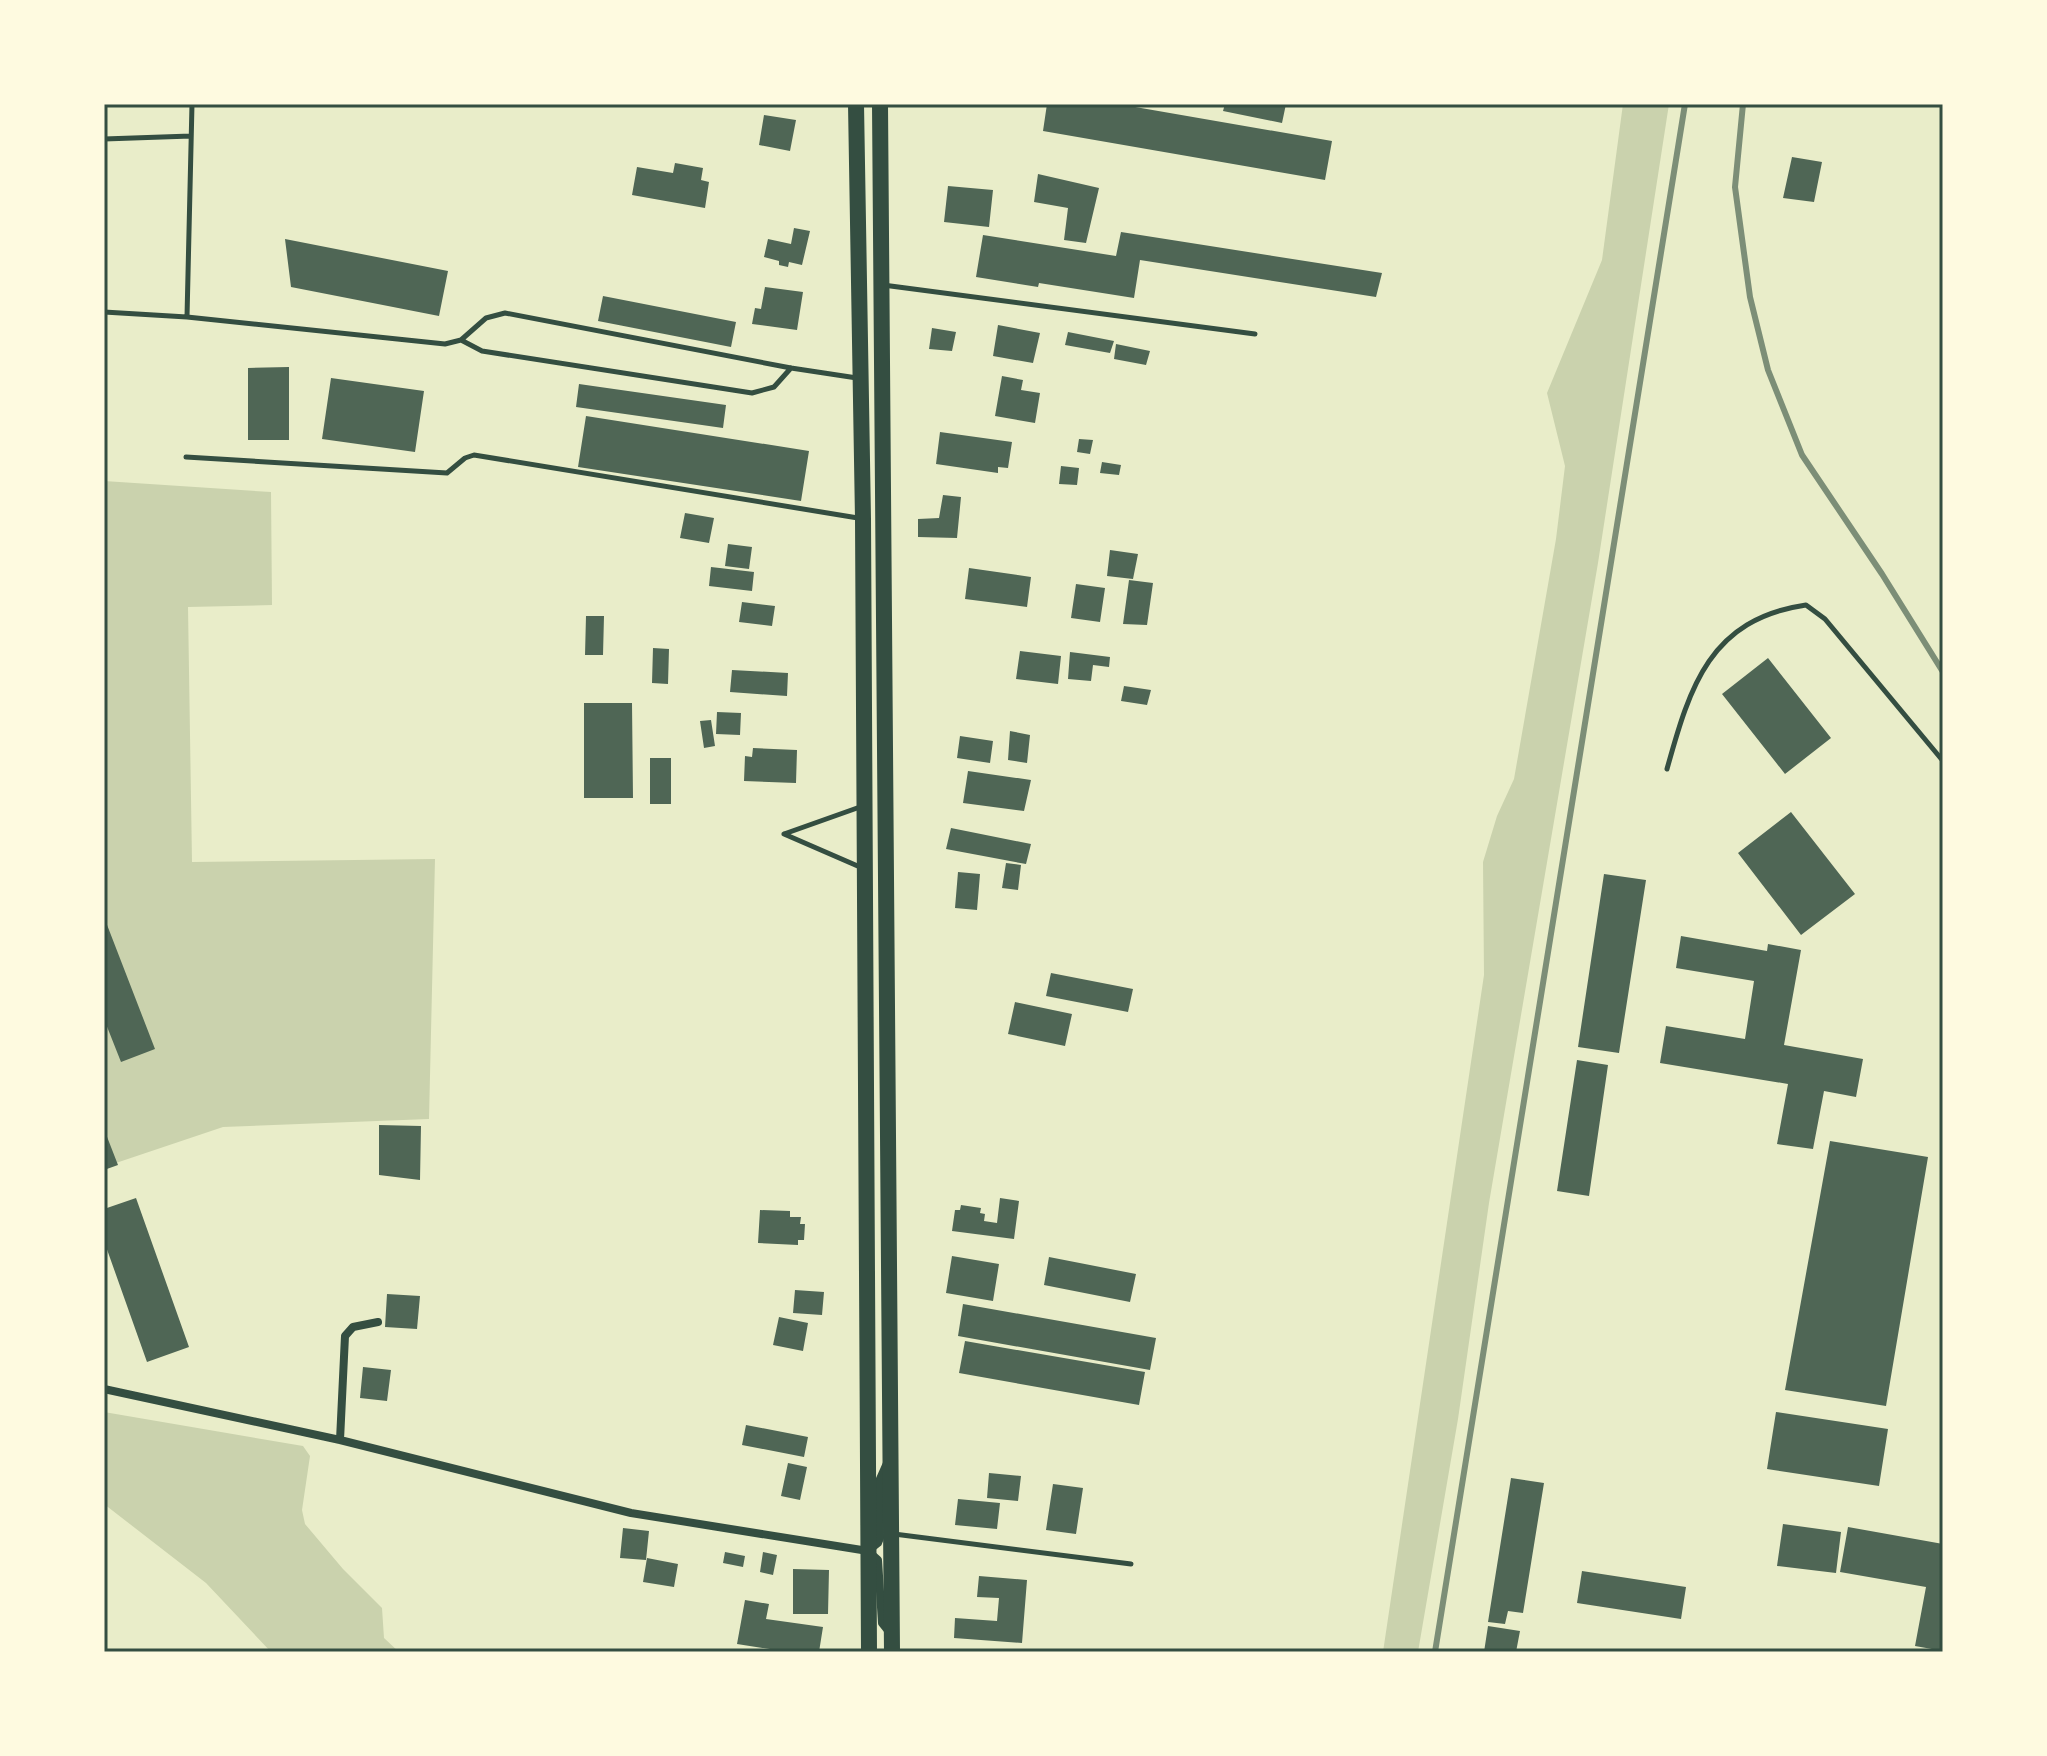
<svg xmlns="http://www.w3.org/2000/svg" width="2047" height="1756" font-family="'Fira Sans',sans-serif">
	<rect width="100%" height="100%" fill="#e9edc9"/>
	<path fill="#cad2ad" d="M 1623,104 L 1669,104 L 1598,563 L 1489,1203 L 1458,1419 L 1418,1652 L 1383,1652 L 1484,975 L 1483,862 L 1497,816 L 1514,779 L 1556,539 L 1565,466 L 1547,393 L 1602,260 Z
		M 104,481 L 271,492 L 272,605 L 188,607 L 192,862 L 435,859 L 429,1119 L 223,1127 L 104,1167 Z
		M 104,1412 L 303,1446 L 310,1456 L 302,1510 L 305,1524 L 343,1569 L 382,1608 L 384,1638 L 399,1652 L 271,1652 L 206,1583 L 104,1504 Z"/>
	<path fill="#4f6655" d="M 1047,104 L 1118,104 L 1332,141 L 1325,180 L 1043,131 Z
		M 1225,104 L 1286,104 L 1282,123 L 1223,111 Z
		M 764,115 L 796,120 L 790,151 L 759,145 Z
		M 1792,157 L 1822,162 L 1814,202 L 1783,198 Z
		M 675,163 L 703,168 L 701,180 L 709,182 L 705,208 L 632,195 L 637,167 L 673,173 Z
		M 1038,174 L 1099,188 L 1086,243 L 1064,240 L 1068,208 L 1034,202 Z
		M 948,186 L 993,190 L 989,227 L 944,222 Z
		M 794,228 L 810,231 L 802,265 L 789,262 L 788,267 L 779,265 L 779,261 L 764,257 L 768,239 L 791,244 Z
		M 1121,232 L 1382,273 L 1376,297 L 1140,260 L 1134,298 L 1039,283 L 1038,287 L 976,277 L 983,235 L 1116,256 Z
		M 285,239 L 448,271 L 439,316 L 291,287 Z
		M 765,287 L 803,292 L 797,330 L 752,324 L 755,308 L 761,309 Z
		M 603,296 L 736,322 L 731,347 L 598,321 Z
		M 998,325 L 1040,333 L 1033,363 L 993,356 Z
		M 932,328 L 956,332 L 952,351 L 929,349 Z
		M 1068,332 L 1114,341 L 1110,353 L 1065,345 Z
		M 1116,344 L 1150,351 L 1146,365 L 1114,359 Z
		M 289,367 L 289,440 L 248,440 L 248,368 Z
		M 1002,376 L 1023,380 L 1021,390 L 1040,393 L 1035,423 L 995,416 Z
		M 331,378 L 424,391 L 415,452 L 322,439 Z
		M 579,384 L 726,405 L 723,428 L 576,407 Z
		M 586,416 L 809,451 L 801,501 L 578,467 Z
		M 940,432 L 1012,442 L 1008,468 L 998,467 L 998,473 L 936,464 Z
		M 1079,439 L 1093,440 L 1090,454 L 1077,452 Z
		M 1102,462 L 1121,465 L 1119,475 L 1100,473 Z
		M 1061,466 L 1079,468 L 1077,485 L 1059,484 Z
		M 943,495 L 961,497 L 957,538 L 918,537 L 918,519 L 939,518 Z
		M 685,513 L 714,518 L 709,543 L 680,538 Z
		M 728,544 L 752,547 L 749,569 L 725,566 Z
		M 1110,550 L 1138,554 L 1133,579 L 1107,576 Z
		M 711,567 L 754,572 L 752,591 L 709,586 Z
		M 969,568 L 1031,577 L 1027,607 L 965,599 Z
		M 1129,580 L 1153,583 L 1147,625 L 1123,624 Z
		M 1076,584 L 1105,588 L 1100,622 L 1071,618 Z
		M 742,602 L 775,606 L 772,626 L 739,622 Z
		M 586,616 L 604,616 L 603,655 L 585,655 Z
		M 653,648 L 669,649 L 668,684 L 652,683 Z
		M 1020,651 L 1061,656 L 1058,684 L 1016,679 Z
		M 1070,652 L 1110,657 L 1109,667 L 1093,665 L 1091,681 L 1068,679 Z
		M 1768,658 L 1831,738 L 1785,774 L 1722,694 Z
		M 732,670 L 788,673 L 787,696 L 730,692 Z
		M 1124,686 L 1151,690 L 1147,705 L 1121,701 Z
		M 584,703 L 632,703 L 633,798 L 584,798 Z
		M 717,712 L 741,713 L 740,735 L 716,734 Z
		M 711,720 L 715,746 L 704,748 L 700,721 Z
		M 1010,731 L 1030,735 L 1027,763 L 1008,760 Z
		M 960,736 L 993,741 L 990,763 L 957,758 Z
		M 753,748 L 797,750 L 796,783 L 744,781 L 745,756 L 752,757 Z
		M 650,758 L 671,758 L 671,804 L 650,804 Z
		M 968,771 L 1031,780 L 1024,811 L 963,803 Z
		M 1791,812 L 1855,894 L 1801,935 L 1738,853 Z
		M 951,828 L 1031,844 L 1026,864 L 946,849 Z
		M 1006,863 L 1021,865 L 1018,890 L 1002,888 Z
		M 958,872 L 980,874 L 977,910 L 955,908 Z
		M 1604,874 L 1646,880 L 1619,1053 L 1578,1047 Z
		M 104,917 L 155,1049 L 121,1062 L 104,1019 Z
		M 1681,936 L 1767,951 L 1768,944 L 1801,950 L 1784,1045 L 1863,1059 L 1856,1097 L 1824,1091 L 1813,1149 L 1777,1144 L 1788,1084 L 1660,1063 L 1666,1026 L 1745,1039 L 1754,981 L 1676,968 Z
		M 1051,973 L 1133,989 L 1128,1012 L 1046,996 Z
		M 1015,1002 L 1072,1014 L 1065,1046 L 1008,1034 Z
		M 1577,1060 L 1608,1065 L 1589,1196 L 1557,1191 Z
		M 379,1125 L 421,1126 L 420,1180 L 379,1175 Z
		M 104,1129 L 118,1165 L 104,1170 Z
		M 1830,1141 L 1928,1157 L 1886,1406 L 1785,1390 Z
		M 136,1198 L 189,1347 L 147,1362 L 104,1241 L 104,1209 Z
		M 1000,1198 L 1019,1201 L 1014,1239 L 952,1231 L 955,1210 L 960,1210 L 961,1205 L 981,1208 L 980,1213 L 985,1214 L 984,1221 L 997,1223 Z
		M 760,1210 L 790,1211 L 790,1217 L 801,1217 L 800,1224 L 805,1224 L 804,1240 L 798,1240 L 798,1245 L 758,1243 Z
		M 952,1256 L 999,1264 L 993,1301 L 946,1293 Z
		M 1049,1257 L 1136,1274 L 1130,1302 L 1044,1285 Z
		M 795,1290 L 824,1292 L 822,1315 L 793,1313 Z
		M 387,1294 L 420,1296 L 417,1329 L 385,1327 Z
		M 963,1304 L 1156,1338 L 1150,1370 L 958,1336 Z
		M 779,1317 L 808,1323 L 803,1351 L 773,1345 Z
		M 965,1341 L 1145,1372 L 1139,1405 L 959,1373 Z
		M 363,1367 L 391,1370 L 387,1401 L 360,1398 Z
		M 1776,1412 L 1888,1429 L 1879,1486 L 1767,1469 Z
		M 746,1425 L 808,1437 L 804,1457 L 742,1445 Z
		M 788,1463 L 807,1467 L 800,1500 L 781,1496 Z
		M 989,1473 L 1021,1476 L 1018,1501 L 987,1498 Z
		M 1511,1478 L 1544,1483 L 1523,1613 L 1508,1611 L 1505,1624 L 1488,1622 Z
		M 1053,1484 L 1083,1488 L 1076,1534 L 1046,1530 Z
		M 958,1499 L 1000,1503 L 997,1529 L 955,1525 Z
		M 1783,1524 L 1841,1532 L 1836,1573 L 1777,1566 Z
		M 1848,1527 L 1943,1544 L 1943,1651 L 1915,1646 L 1926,1587 L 1840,1572 Z
		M 623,1528 L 649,1531 L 646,1560 L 620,1558 Z
		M 725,1552 L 745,1556 L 743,1567 L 723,1563 Z
		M 763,1552 L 777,1555 L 773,1575 L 760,1572 Z
		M 647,1558 L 678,1564 L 674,1587 L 643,1582 Z
		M 793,1569 L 829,1570 L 828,1614 L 793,1614 Z
		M 1582,1571 L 1686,1587 L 1681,1619 L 1577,1603 Z
		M 979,1576 L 1027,1580 L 1022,1643 L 954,1638 L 955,1618 L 997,1621 L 999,1598 L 977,1597 Z
		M 745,1600 L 769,1604 L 766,1619 L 823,1627 L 819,1652 L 789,1652 L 737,1644 Z
		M 1488,1626 L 1520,1631 L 1516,1652 L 1484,1652 Z"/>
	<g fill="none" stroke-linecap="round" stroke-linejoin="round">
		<path stroke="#344e41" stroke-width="5" d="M 104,139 L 191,136
			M 883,285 L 1255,334
			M 104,312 L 187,317 L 445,344 L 461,340 L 486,318 L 505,313 L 791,368 L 857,378
			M 187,317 L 192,104
			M 461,340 L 482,351 L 752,393 L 774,387 L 791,368
			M 186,457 L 447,473 L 465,458 L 474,455 L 858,518
			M 1667,769 C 1690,686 1710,619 1806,605 L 1825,619 L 1943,761
			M 784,834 L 860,867
			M 784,834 L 860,807
			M 894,1534 L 1131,1564"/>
		<path stroke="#344e41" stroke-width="8" d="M 104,1389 L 340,1440 L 631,1513 L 868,1551 L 878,1560 L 882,1623 L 890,1633
			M 340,1440 L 345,1336 L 353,1327 L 378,1322
			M 868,1551 L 878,1543 L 880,1538 L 879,1481 L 887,1463"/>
		<path stroke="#344e41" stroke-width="16" d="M 856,104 L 863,519 L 869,1652
			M 880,104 L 892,1652"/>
		<path stroke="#7c8e77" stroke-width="6" d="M 1743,104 L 1735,187 L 1750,297 L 1768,370 L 1802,455 L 1882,574 L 1943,672
			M 1435,1652 L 1685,104"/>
	</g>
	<rect width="2047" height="1756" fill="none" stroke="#fefae0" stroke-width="212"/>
	<rect x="106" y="106" width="1835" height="1544" fill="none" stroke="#344e41" stroke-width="3"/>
</svg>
